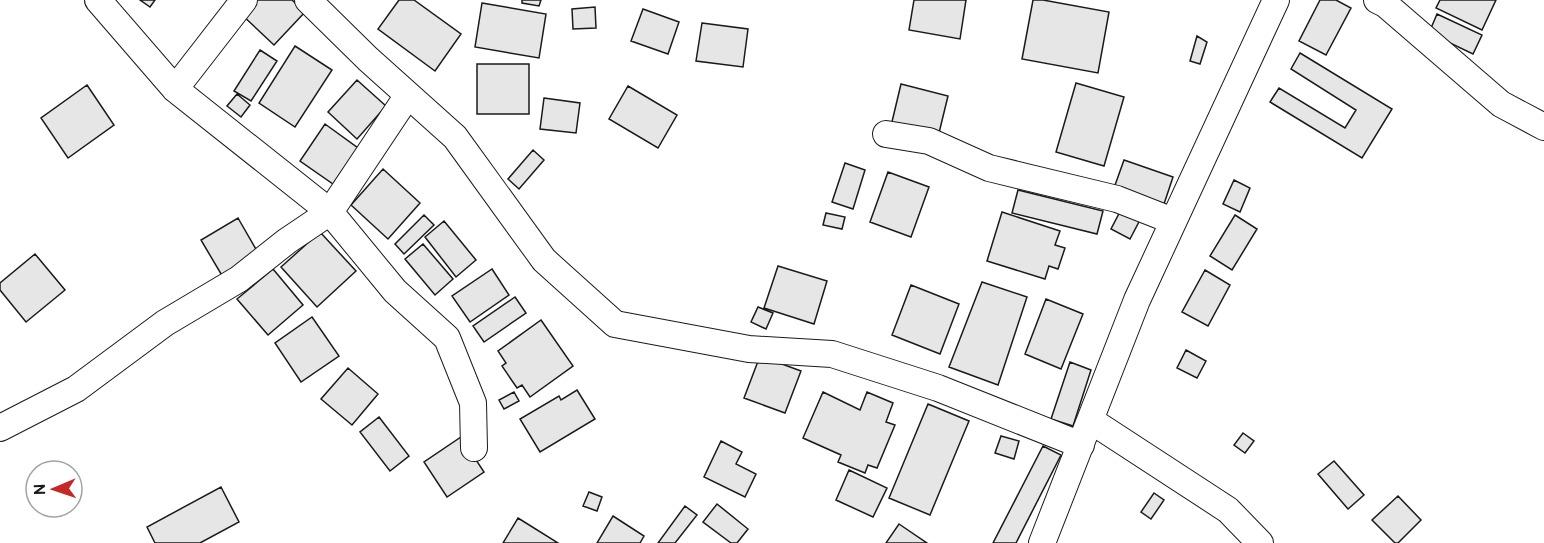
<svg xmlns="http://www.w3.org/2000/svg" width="1544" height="543" font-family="Overpass,sans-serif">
	<rect width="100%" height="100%" fill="#fff"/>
	<path fill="#e6e6e6" stroke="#1a1a1a" stroke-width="1.5" d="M 140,0 L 155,0 L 150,7 Z
		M 255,0 L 292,0 L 305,12 L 274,45 L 241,14 Z
		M 399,0 L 414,0 L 461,34 L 435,71 L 378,29 Z
		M 522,0 L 541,0 L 539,6 L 522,3 Z
		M 914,0 L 966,0 L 960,39 L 909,30 Z
		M 1033,0 L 1043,0 L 1109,12 L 1098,73 L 1022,59 Z
		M 1320,0 L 1336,0 L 1351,8 L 1326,55 L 1299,41 Z
		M 1440,0 L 1496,0 L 1482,30 L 1436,8 Z
		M 482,3 L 546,14 L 539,58 L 475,47 Z
		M 595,7 L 596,28 L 573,29 L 572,9 Z
		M 643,9 L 679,22 L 668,54 L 631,41 Z
		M 1437,14 L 1482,35 L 1473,54 L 1429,33 Z
		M 702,23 L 748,29 L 743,67 L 696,61 Z
		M 1197,36 L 1207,42 L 1200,64 L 1190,61 Z
		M 295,46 L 332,70 L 295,127 L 259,103 Z
		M 260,50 L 277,61 L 251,101 L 234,91 Z
		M 1300,53 L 1392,109 L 1362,158 L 1270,102 L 1279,88 L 1345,128 L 1356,110 L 1291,69 Z
		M 477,64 L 529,64 L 529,114 L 477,114 Z
		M 357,80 L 386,106 L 357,139 L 328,112 Z
		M 1076,83 L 1124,97 L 1104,166 L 1056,152 Z
		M 901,84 L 948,96 L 938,137 L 891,126 Z
		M 87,85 L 114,125 L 68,158 L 41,118 Z
		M 628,86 L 677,115 L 658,148 L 609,119 Z
		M 237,94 L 250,105 L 241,117 L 227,106 Z
		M 544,98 L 580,103 L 576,133 L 540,129 Z
		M 325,124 L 358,148 L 333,184 L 300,161 Z
		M 533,150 L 544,160 L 519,189 L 508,179 Z
		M 1124,160 L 1173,177 L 1164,204 L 1114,188 Z
		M 845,163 L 865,170 L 853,209 L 832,202 Z
		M 383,169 L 420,203 L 388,239 L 351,205 Z
		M 888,172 L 929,187 L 911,237 L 870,222 Z
		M 1234,180 L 1250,188 L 1240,212 L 1223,204 Z
		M 1018,190 L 1103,211 L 1097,234 L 1012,213 Z
		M 1123,206 L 1142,216 L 1130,239 L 1111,229 Z
		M 1002,212 L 1060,231 L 1055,245 L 1065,248 L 1058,269 L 1049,266 L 1045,279 L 987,261 Z
		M 826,213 L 845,217 L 842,229 L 823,225 Z
		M 424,215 L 434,225 L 404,254 L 395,244 Z
		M 1235,215 L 1257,229 L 1232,270 L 1210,256 Z
		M 238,218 L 261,258 L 224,279 L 201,240 Z
		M 444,221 L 476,260 L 456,277 L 425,237 Z
		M 320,232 L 356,271 L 317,307 L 281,267 Z
		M 423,244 L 453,279 L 435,295 L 405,259 Z
		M 35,254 L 65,290 L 26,322 L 0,290 L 0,283 Z
		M 778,266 L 827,281 L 814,324 L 764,308 Z
		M 273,269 L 303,305 L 268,335 L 237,299 Z
		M 492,269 L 509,295 L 470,322 L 452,296 Z
		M 1205,270 L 1230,285 L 1208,326 L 1182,312 Z
		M 982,282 L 1027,297 L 998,385 L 949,367 Z
		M 911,285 L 959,304 L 940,354 L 892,335 Z
		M 515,297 L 526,313 L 484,342 L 473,326 Z
		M 1046,299 L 1083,314 L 1061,369 L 1025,354 Z
		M 758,307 L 773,313 L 766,329 L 751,322 Z
		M 312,317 L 339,356 L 301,382 L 275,343 Z
		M 541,320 L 573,366 L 530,397 L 522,385 L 517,388 L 502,366 L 506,363 L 498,351 Z
		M 1186,350 L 1206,361 L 1197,378 L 1177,368 Z
		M 760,356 L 801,371 L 785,413 L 744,398 Z
		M 1070,362 L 1091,370 L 1073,426 L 1051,419 Z
		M 348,368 L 378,394 L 352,425 L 321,399 Z
		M 577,390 L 595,419 L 540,452 L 520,419 L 559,396 L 561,400 Z
		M 514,392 L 519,401 L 504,409 L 499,400 Z
		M 823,392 L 860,410 L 867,392 L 893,403 L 886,422 L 895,425 L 877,468 L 868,465 L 865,473 L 838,462 L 841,455 L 803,438 Z
		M 928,404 L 969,421 L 930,515 L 889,498 Z
		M 379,417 L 409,456 L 390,471 L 360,432 Z
		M 1243,433 L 1254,441 L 1245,453 L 1234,445 Z
		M 1001,436 L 1019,441 L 1014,459 L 995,453 Z
		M 461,437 L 484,472 L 447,497 L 424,462 Z
		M 721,441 L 742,452 L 736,464 L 756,474 L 745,497 L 704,477 Z
		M 1043,446 L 1061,455 L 1016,543 L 993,543 Z
		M 1334,461 L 1364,495 L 1348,509 L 1318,474 Z
		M 849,470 L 887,488 L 873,517 L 836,500 Z
		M 221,487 L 239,522 L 200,543 L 155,543 L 147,527 Z
		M 589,492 L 602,497 L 597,511 L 583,506 Z
		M 1154,493 L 1164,500 L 1151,519 L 1141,512 Z
		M 1398,496 L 1421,520 L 1398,543 L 1395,543 L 1372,520 Z
		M 717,504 L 748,529 L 737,543 L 731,543 L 703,522 Z
		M 685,506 L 697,515 L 675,543 L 658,543 Z
		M 613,516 L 644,536 L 640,543 L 597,543 Z
		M 518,518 L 558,543 L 503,543 Z
		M 899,524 L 927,543 L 886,543 Z"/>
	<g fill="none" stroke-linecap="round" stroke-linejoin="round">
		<defs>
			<path id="street" d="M 98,0 L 175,89 L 330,212 L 395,291 L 447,338 L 473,403 L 474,448
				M 308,0 L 368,59 L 455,137 L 544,260 L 615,324 L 749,349 L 832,354 L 938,388 L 1081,445
				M 1377,0 L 1385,4 L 1501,104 L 1544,127
				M 175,89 L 244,0
				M 886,134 L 929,141 L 989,168 L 1117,199 L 1173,221
				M 1090,420 L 1228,510 L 1260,543
				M 0,428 L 76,389 L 165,323 L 239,279 L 287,241 L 330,212 L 408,95
				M 1042,543 L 1137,300 L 1276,0"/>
		</defs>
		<use href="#street" stroke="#1a1a1a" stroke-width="28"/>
		<use href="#street" stroke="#fff" stroke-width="26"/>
	</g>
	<g transform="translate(54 489) rotate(268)"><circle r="28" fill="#ffffff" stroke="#a3a3a3" stroke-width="1.5"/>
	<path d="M0-4.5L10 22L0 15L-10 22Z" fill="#c62828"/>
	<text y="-9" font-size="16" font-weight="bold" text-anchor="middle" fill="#1a1a1a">N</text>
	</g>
</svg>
